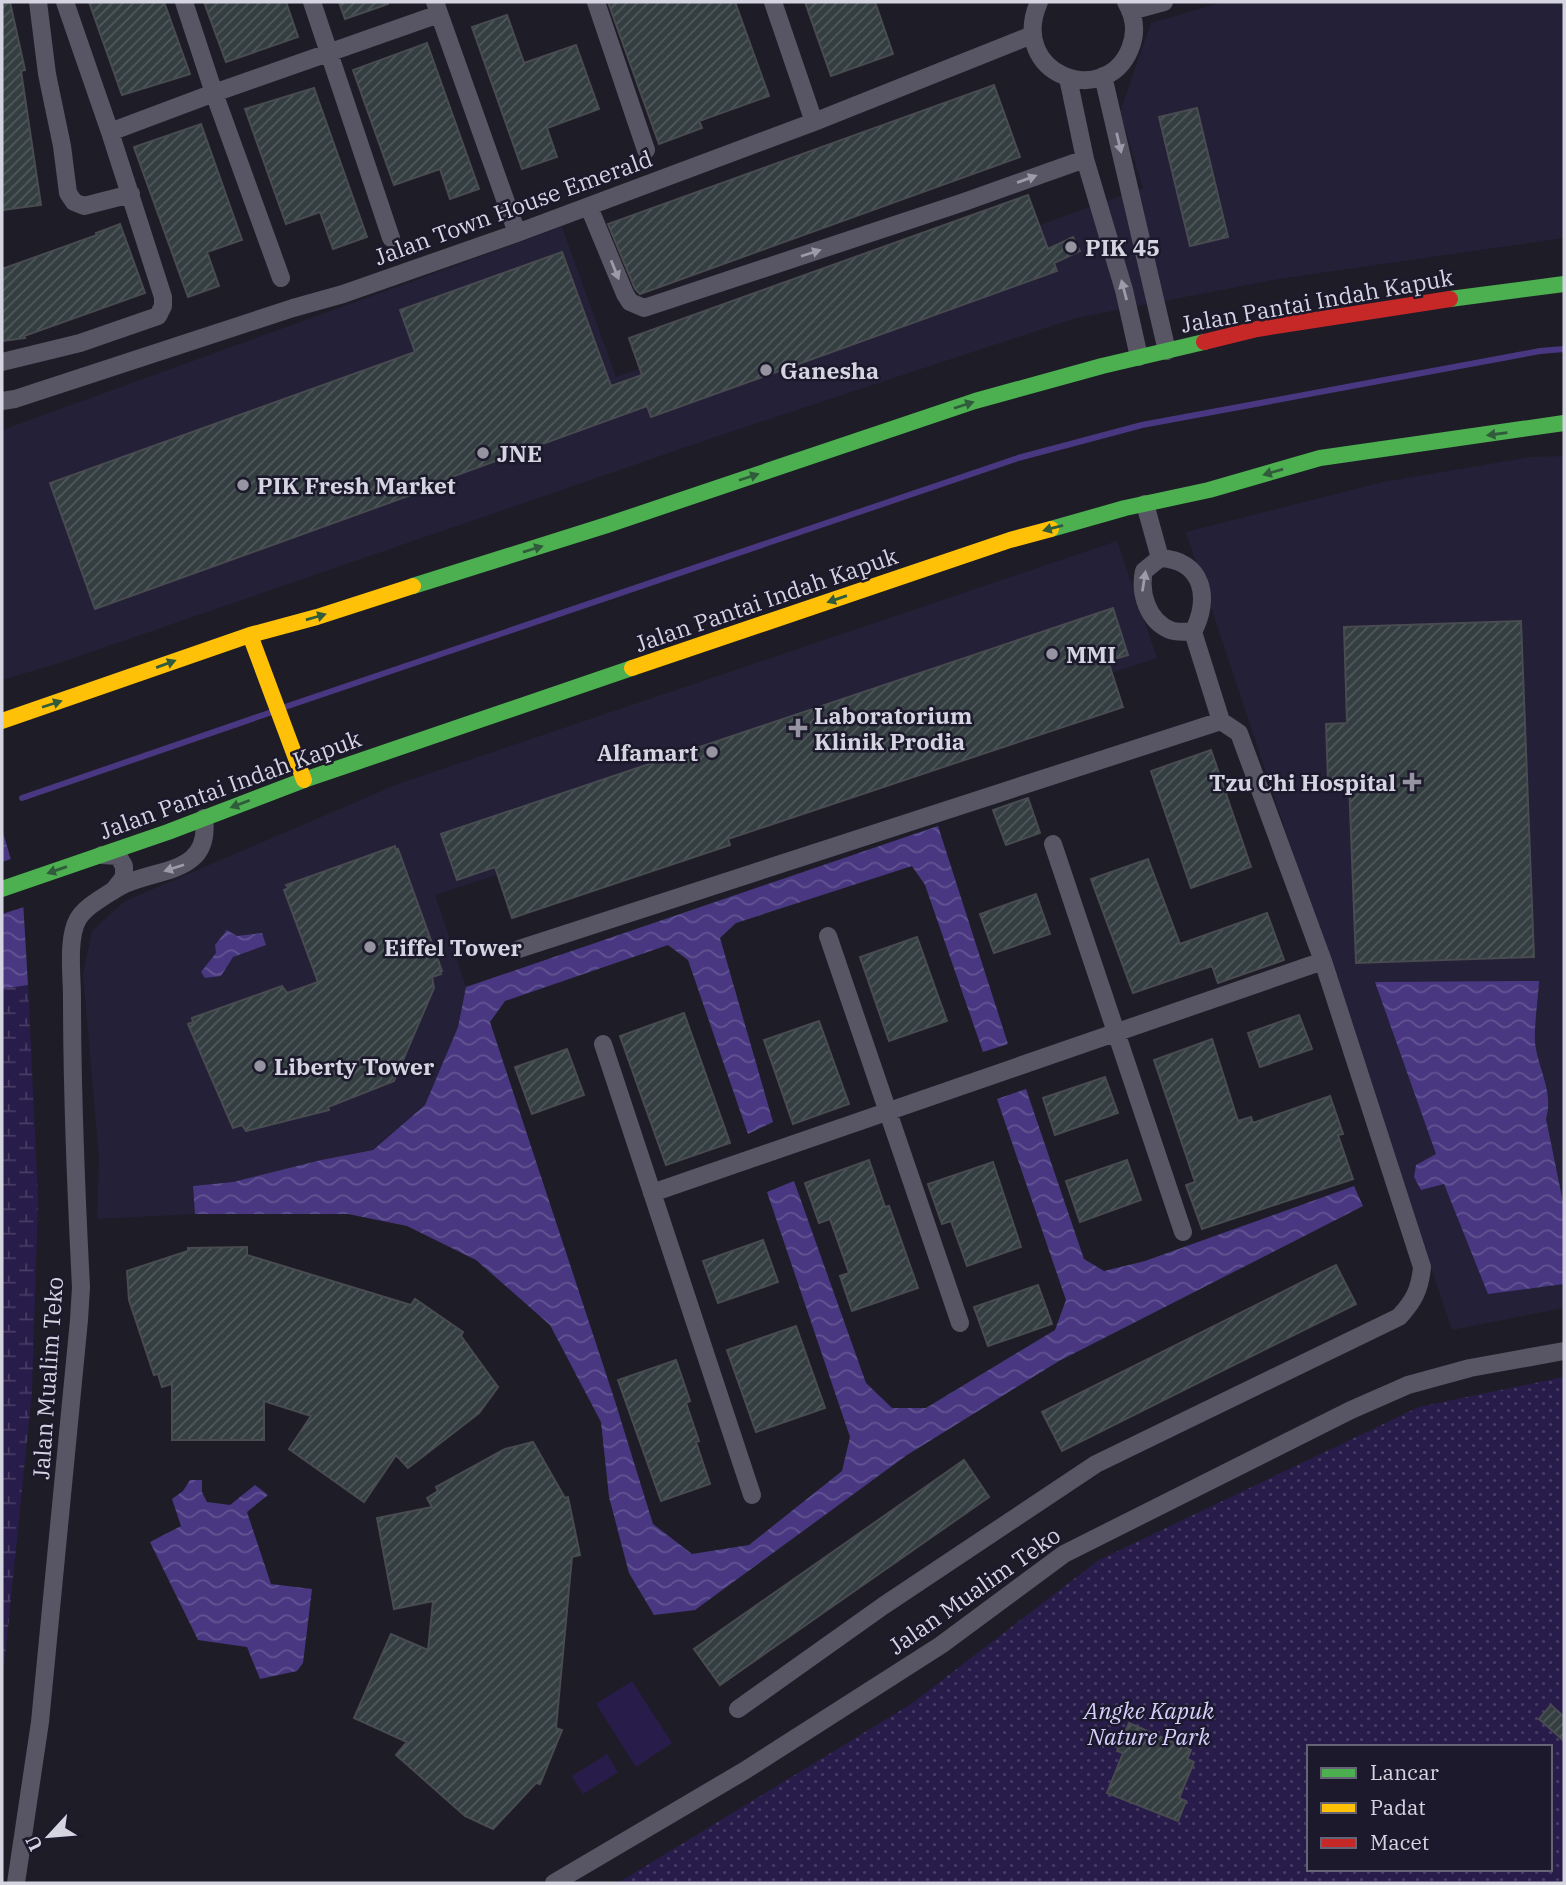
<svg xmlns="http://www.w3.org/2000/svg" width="1566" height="1885" font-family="'IBM Plex Serif',serif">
	<defs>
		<pattern id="wetland-marsh" width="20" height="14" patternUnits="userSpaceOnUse" patternTransform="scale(1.75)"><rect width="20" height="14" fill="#281c4a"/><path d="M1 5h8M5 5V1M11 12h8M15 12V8" fill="none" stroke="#463c64"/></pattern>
		<pattern id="park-dots" width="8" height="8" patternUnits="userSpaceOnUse" patternTransform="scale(1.75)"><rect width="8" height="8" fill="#281c4a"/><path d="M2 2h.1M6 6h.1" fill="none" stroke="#463c64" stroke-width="1.8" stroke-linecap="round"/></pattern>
		<pattern id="water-waves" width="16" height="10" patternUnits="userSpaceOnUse" patternTransform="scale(1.75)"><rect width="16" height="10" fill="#493881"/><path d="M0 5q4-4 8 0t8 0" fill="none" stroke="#625493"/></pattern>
		<pattern id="building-hatch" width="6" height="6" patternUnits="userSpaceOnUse" patternTransform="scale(1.75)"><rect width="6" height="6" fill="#343e40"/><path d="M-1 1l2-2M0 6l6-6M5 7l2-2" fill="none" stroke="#50595b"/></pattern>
	</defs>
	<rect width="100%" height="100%" fill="#1e1d27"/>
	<path fill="#232037" d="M 1223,2 L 1564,2 L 1564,238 L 1278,279 L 1076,318 L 724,434 L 59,663 L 2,680 L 2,430 L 562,227 L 616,377 L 1143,188 L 1120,112 L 1151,23 Z
		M 1564,456 L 1564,1308 L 1452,1330 L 1186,532 L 1383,482 L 1530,457 Z
		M 1117,541 L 1157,658 L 435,895 L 466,987 L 458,1027 L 425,1105 L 372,1150 L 321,1160 L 233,1182 L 193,1186 L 195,1214 L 97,1219 L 99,1158 L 83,974 L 92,931 L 125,901 L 398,784 Z"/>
	<path fill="url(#wetland-marsh)" d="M 28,985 L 38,1199 L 32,1392 L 2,1686 L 2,989 Z"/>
	<path fill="url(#park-dots)" fill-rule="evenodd" d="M 1564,1377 L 1564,1883 L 618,1883 L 911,1704 L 1099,1560 L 1419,1407 ZM 1309,1747 L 1550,1747 L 1550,1869 L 1309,1869 Z"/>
	<path fill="#281c4a" d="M 632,1681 L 672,1743 L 636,1767 L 596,1704 Z
		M 607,1754 L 618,1772 L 583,1794 L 572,1776 Z"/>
	<path fill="url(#water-waves)" d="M 938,826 L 1008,1044 L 983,1052 L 925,885 L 912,866 L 736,923 L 720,938 L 773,1122 L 748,1134 L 688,960 L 668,945 L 505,1001 L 490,1022 L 614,1398 L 653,1524 L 692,1554 L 749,1545 L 842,1471 L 850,1437 L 767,1192 L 794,1181 L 866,1383 L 892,1408 L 926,1408 L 1055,1330 L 1066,1300 L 997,1099 L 1026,1089 L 1084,1259 L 1104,1271 L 1145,1261 L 1354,1186 L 1363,1206 L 1059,1361 L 907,1455 L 695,1610 L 654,1615 L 629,1573 L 609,1497 L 601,1422 L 550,1325 L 476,1260 L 407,1226 L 348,1214 L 195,1214 L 193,1186 L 233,1182 L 321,1160 L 373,1150 L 425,1105 L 458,1027 L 466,987 Z
		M 2,829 L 23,901 L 28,985 L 2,989 Z
		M 227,930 L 237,936 L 262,933 L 266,945 L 233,957 L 221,976 L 205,978 L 201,972 L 216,953 L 215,945 Z
		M 1539,981 C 1538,1001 1534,1023 1535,1043 C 1538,1069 1554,1092 1546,1119 L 1564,1207 L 1564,1284 L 1488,1294 L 1444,1184 L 1421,1190 L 1414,1177 L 1416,1165 L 1436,1154 L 1375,982 Z
		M 190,1480 L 202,1480 L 202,1492 L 207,1502 L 230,1505 L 255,1485 L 268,1495 L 247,1512 L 271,1584 L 312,1589 L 303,1663 L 297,1671 L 260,1679 L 247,1647 L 198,1640 L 150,1542 L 181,1526 L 172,1499 L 183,1491 Z"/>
	<path fill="#1e1d27" d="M 14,858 L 27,906 L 2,914 L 2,862 Z"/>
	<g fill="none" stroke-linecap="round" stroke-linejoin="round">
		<path stroke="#493881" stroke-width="6" d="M 282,708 L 1018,458 L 1142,425 L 1540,351 L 1564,349
			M 22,798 L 272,712"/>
	</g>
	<path fill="url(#building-hatch)" stroke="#484b4f" stroke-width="2" d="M 2,2 L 10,2 L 25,70 L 21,71 L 41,205 L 2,210 Z
		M 89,2 L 164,2 L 190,74 L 122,95 Z
		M 204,2 L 286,2 L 298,37 L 226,62 Z
		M 339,2 L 388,2 L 388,4 L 345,19 Z
		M 608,2 L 735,2 L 769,96 L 699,121 L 702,128 L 659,144 Z
		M 805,2 L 875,2 L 893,54 L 831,76 Z
		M 507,15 L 524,63 L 576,45 L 599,109 L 547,128 L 557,157 L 522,169 L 472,27 Z
		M 427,43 L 479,189 L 450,199 L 440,169 L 394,185 L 353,70 Z
		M 994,85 L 1020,157 L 640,294 L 635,289 L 608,224 Z
		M 314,88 L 367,237 L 333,249 L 320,212 L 286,224 L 245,109 Z
		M 1197,108 L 1228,237 L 1190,246 L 1159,117 Z
		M 201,124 L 242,240 L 207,252 L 219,286 L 188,297 L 134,147 Z
		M 1028,195 L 1048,249 L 1073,237 L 1080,251 L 1054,263 L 1057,271 L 651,417 L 647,406 L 435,483 L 436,486 L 95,609 L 50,483 L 415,352 L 400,310 L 562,252 L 611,386 L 642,375 L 629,338 Z
		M 120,224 L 145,293 L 24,336 L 25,338 L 2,341 L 2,269 L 97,235 L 96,233 Z
		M 1113,608 L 1128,655 L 1108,661 L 1123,707 L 728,839 L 730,845 L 512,918 L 495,867 L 457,880 L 441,834 Z
		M 1521,621 L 1534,957 L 1356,963 L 1349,781 L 1328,781 L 1326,724 L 1347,723 L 1344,627 Z
		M 1211,750 L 1251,867 L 1191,888 L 1151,771 Z
		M 1028,798 L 1040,833 L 1006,845 L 993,810 Z
		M 395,846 L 396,850 L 398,849 L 442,971 L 440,971 L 441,974 L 432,977 L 434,988 L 394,1081 L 328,1107 L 329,1110 L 246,1131 L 242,1125 L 233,1128 L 188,1024 L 193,1022 L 192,1018 L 282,986 L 287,993 L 318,982 L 284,890 L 288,888 L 286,885 Z
		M 1148,859 L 1180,944 L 1267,913 L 1284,960 L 1218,983 L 1212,966 L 1133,993 L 1091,879 Z
		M 1036,894 L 1050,934 L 994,953 L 980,914 Z
		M 917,937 L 947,1021 L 889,1041 L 860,957 Z
		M 684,1013 L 730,1143 L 666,1165 L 620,1036 Z
		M 1299,1015 L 1312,1049 L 1260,1067 L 1248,1033 Z
		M 819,1021 L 849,1104 L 793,1124 L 764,1040 Z
		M 1212,1039 L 1238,1121 L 1251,1117 L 1253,1123 L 1330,1096 L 1343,1134 L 1338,1135 L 1353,1179 L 1202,1229 L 1186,1185 L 1195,1182 L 1154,1060 Z
		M 567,1049 L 584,1095 L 532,1114 L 515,1067 Z
		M 1105,1077 L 1118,1113 L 1055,1135 L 1043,1098 Z
		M 869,1160 L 885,1207 L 889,1206 L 918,1288 L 852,1311 L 840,1276 L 849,1273 L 830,1219 L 819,1223 L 805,1183 Z
		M 1127,1160 L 1141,1200 L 1080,1222 L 1066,1181 Z
		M 993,1162 L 1021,1247 L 967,1266 L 951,1221 L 942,1224 L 928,1184 Z
		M 763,1240 L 778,1282 L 718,1303 L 703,1261 Z
		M 247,1247 L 247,1255 L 411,1305 L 415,1299 L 463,1332 L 461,1336 L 498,1387 L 479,1413 L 408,1468 L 396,1455 L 364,1502 L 289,1449 L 311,1416 L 264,1401 L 264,1440 L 172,1440 L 172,1384 L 162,1387 L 158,1374 L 154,1375 L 129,1300 L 127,1271 L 188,1251 L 188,1248 Z
		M 1336,1265 L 1356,1304 L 1062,1451 L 1042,1412 Z
		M 1038,1285 L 1052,1324 L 988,1346 L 974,1307 Z
		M 796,1326 L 825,1408 L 756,1432 L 727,1350 Z
		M 676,1360 L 690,1401 L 686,1403 L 699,1441 L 696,1442 L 710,1484 L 661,1501 L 618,1380 Z
		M 533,1442 L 565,1498 L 568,1497 L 580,1555 L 572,1557 L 556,1728 L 562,1730 L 540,1784 L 536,1783 L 493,1829 L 465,1816 L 396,1755 L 407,1742 L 354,1718 L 391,1634 L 428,1650 L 433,1601 L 394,1609 L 377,1518 L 432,1507 L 427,1498 L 438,1491 L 436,1487 L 505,1449 Z
		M 964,1460 L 989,1497 L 720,1685 L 694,1649 Z
		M 1551,1705 L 1564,1717 L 1564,1741 L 1539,1719 Z
		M 1129,1723 L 1191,1750 L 1187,1759 L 1194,1762 L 1179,1798 L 1186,1801 L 1178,1821 L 1107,1793 L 1123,1753 L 1117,1751 Z"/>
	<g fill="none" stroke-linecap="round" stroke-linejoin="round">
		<path stroke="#585565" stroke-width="18" d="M 38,2 L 47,74 L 62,146 L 68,193 L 74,202 L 84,206 L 131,194
			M 65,2 L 110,132 L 214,93 L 281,278
			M 184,2 L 214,93 L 439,14
			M 312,2 L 391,238
			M 435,2 L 517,233
			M 596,2 L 646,150
			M 773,2 L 814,122
			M 1039,2 C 1007,74 1105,110 1130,49 C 1137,32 1135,17 1126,2
			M 1131,11 L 1164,2
			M 1103,76 L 1167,351
			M 1068,78 L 1085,159 L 1124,290 L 1139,357
			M 589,207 L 625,294 L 630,302 L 644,308 L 964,202 L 1085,159
			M 2,362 L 80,343 L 158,316 L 163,306 L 163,297 L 110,132
			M 2,401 L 15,399 L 293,308 L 343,294 L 517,233 L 814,122 L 1032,35
			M 1145,504 L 1160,558
			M 1193,632 C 1186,631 1177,633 1170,630 C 1148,621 1139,593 1144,571 L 1160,558 C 1203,560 1211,598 1193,632 L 1221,721
			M 1053,844 L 1183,1232
			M 102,855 L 118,856 L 124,866 L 124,877 L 113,891
			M 828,936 L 960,1323
			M 519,949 L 1221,721 L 1239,733 L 1323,961
			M 603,1044 L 752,1495
			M 652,1193 L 1323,961 L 1422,1267 C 1420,1289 1414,1301 1399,1317 L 1096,1464 L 883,1606 L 738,1709
			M 16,1883 L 40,1722 L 79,1320 L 81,1287 C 76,1190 72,1094 72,998 C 72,976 67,938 78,919 C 82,912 91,905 97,901 C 106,895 115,889 125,884 C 161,868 211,873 204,818
			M 554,1883 L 744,1771 L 941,1645 L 1064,1554 L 1351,1410 L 1408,1385 L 1470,1368 L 1564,1351"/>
		<path stroke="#4caf50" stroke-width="16" d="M 1450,299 L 1564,284
			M 1051,529 L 1125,508 L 1209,490 L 1320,458 L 1564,423
			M 413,586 L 607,525 L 975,401 L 1102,366 L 1204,342
			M 2,889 L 168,832 L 304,780 L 632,668"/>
		<path stroke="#ffc107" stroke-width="16" d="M 250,635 L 304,780
			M 632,668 L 1010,540 L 1051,529
			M 2,721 L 250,635 L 317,617 L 413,586"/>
		<path stroke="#c62828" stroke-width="16" d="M 1204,342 L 1257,329 L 1450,299"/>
	</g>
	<defs><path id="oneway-solid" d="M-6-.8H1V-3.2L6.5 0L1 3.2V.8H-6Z" transform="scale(1.75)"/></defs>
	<g fill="#9d9ba9">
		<use href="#oneway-solid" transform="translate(1119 143) rotate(77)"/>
		<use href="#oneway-solid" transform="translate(1027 179) rotate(-20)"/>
		<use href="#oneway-solid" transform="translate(811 253) rotate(-18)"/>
		<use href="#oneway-solid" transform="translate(615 270) rotate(68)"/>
		<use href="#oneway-solid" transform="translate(1124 290) rotate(-105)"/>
		<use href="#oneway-solid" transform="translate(1144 581) rotate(-81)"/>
		<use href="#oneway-solid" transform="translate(174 868) rotate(162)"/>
	</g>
	<g fill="#315c3c">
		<use href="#oneway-solid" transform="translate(964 405) rotate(-18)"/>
		<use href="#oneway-solid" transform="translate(1497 434) rotate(172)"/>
		<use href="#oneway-solid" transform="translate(1273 472) rotate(164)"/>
		<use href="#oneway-solid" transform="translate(749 477) rotate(-18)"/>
		<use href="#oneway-solid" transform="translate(1053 528) rotate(165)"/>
		<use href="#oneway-solid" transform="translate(533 549) rotate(-17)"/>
		<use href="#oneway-solid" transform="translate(837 599) rotate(161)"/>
		<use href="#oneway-solid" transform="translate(316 617) rotate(-16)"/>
		<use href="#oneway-solid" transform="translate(166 664) rotate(-20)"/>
		<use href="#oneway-solid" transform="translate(52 704) rotate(-18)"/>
		<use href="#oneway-solid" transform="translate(240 804) rotate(159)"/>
		<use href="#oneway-solid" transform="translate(57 870) rotate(161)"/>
	</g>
	<g fill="#9594a0" stroke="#1b192b" stroke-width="2.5">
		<circle cx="1071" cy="247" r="7"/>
		<circle cx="766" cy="370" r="7"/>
		<circle cx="483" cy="453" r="7"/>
		<circle cx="243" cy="485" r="7"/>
		<circle cx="1052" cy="654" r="7"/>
		<path d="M794.5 717.5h7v7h7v7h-7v7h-7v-7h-7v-7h7z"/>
		<circle cx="712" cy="752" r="7"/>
		<path d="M1408.5 771.5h7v7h7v7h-7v7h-7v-7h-7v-7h7z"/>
		<circle cx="370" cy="947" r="7"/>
		<circle cx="260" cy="1066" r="7"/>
	</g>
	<g text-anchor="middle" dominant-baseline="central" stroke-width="5" stroke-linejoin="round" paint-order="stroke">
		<g font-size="23" fill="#d5d4e1" stroke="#1b192b">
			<text transform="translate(513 207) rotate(-20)">Jalan Town House Emerald</text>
			<text transform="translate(1317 300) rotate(-10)">Jalan Pantai Indah Kapuk</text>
			<text transform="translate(766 599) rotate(-19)">Jalan Pantai Indah Kapuk</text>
			<text transform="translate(230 784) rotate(-20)">Jalan Pantai Indah Kapuk</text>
			<text transform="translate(47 1378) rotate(-86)">Jalan Mualim Teko</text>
			<text transform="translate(974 1590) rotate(-35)">Jalan Mualim Teko</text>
		</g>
		<g font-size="23" font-weight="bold" fill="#d5d4e1" stroke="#1b192b" text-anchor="start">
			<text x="1085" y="247">PIK 45</text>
			<text x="780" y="370">Ganesha</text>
			<text x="497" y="453">JNE</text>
			<text x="257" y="485">PIK Fresh Market</text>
			<text x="1066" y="654">MMI</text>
			<text x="814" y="715">Laboratorium<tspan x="814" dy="26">Klinik Prodia</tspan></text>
			<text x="698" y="752" text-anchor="end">Alfamart</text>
			<text x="1396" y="782" text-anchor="end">Tzu Chi Hospital</text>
			<text x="384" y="947">Eiffel Tower</text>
			<text x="274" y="1066">Liberty Tower</text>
		</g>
		<g font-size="23" font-style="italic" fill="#d5cffd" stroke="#1b192b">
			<text x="1149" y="1710">Angke Kapuk<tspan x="1149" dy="26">Nature Park</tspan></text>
		</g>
	</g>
	<rect width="1566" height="1885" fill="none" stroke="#d5d4e1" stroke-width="7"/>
	<rect x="1307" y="1745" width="245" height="126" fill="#1b192b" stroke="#656474" stroke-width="2"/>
	<rect x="1321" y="1768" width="35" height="10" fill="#4caf50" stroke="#656474" stroke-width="2"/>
	<text x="1370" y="1780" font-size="21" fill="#d5d4e1">Lancar</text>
	<rect x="1321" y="1803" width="35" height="10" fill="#ffc107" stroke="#656474" stroke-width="2"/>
	<text x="1370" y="1815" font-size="21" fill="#d5d4e1">Padat</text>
	<rect x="1321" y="1838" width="35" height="10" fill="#c62828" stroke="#656474" stroke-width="2"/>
	<text x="1370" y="1850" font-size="21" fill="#d5d4e1">Macet</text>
	<g transform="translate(49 1836) rotate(244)" stroke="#1b192b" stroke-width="5" paint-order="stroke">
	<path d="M0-5L12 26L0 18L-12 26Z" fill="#d5d4e1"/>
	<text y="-10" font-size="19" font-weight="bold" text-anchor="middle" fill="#d5d4e1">U</text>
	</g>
</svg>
